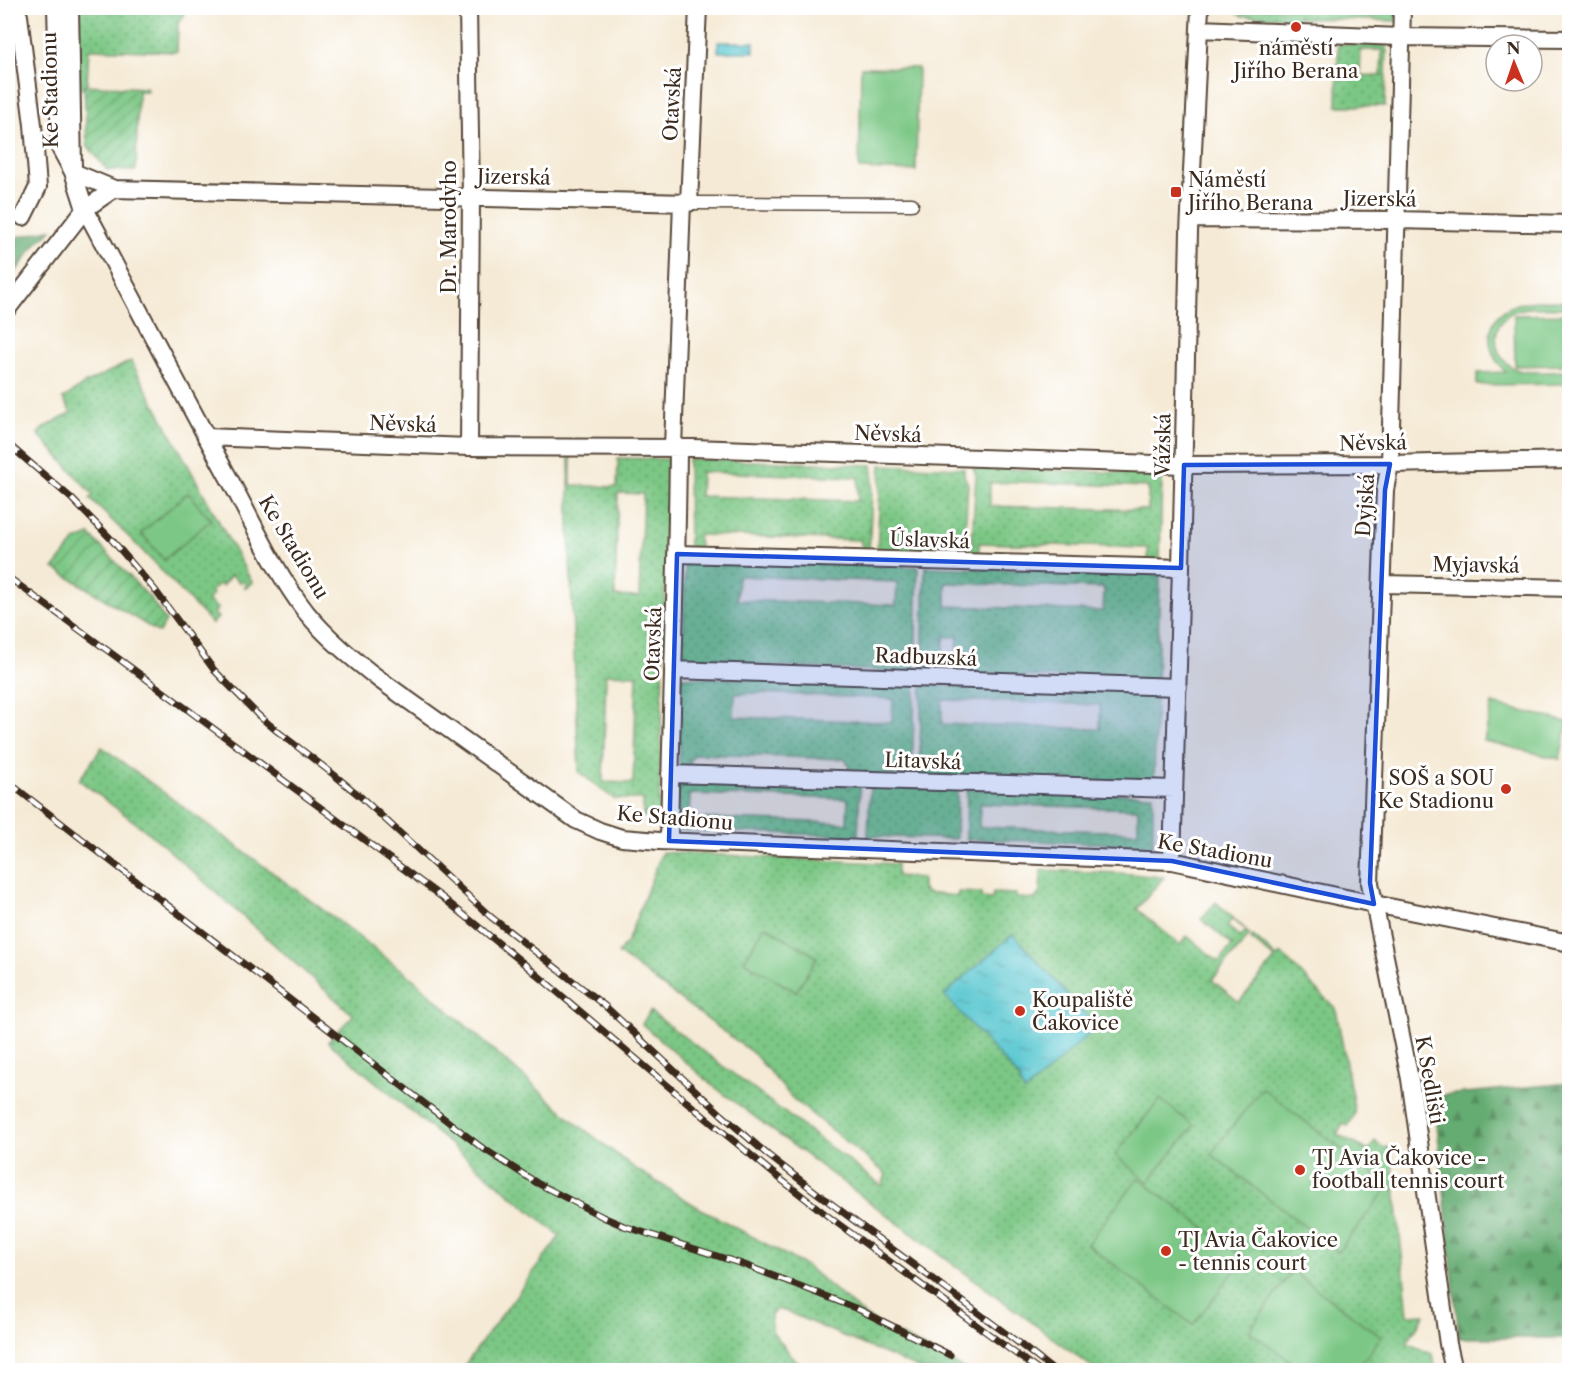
<svg xmlns="http://www.w3.org/2000/svg" width="1577" height="1378" font-family="'Libre Caslon Text',serif">
	<defs>
		<pattern id="grass-dots" width="8" height="8" patternUnits="userSpaceOnUse" patternTransform="scale(1.5)"><rect width="8" height="8" fill="#7cc785"/><path d="M2 2h.1M6 6h.1" fill="none" stroke="#67a26c" stroke-width="1.8" stroke-linecap="round"/></pattern>
		<pattern id="forest-firs" width="22" height="20" patternUnits="userSpaceOnUse" patternTransform="scale(1.5)"><rect width="22" height="20" fill="#65ac72"/><path d="M5 1l3.5 6h-7zM16 11l3.5 6h-7z" fill="#548c5d"/></pattern>
		<pattern id="garden-furrows" width="10" height="10" patternUnits="userSpaceOnUse" patternTransform="scale(1.5)"><rect width="10" height="10" fill="#7cc785"/><path d="M-1 1l2-2M0 10L10 0M9 11l2-2" fill="none" stroke="#67a26c"/></pattern>
		<pattern id="water-ripples" width="26" height="14" patternUnits="userSpaceOnUse" patternTransform="scale(1.5)"><rect width="26" height="14" fill="#5bc8d1"/><path d="M2 4q2-2 4 0t4 0M15 11q2-2 4 0t4 0" fill="none" stroke="#4ca3a9"/></pattern>
	</defs>
	<rect width="100%" height="100%" fill="#fff"/>
	<filter id="ink" filterUnits="userSpaceOnUse"><feTurbulence type="fractalNoise" baseFrequency=".0167" numOctaves="2"/><feDisplacementMap in="SourceGraphic" scale="12" xChannelSelector="R" yChannelSelector="G"/><feConvolveMatrix kernelMatrix="1 2 1 2 8 2 1 2 1" color-interpolation-filters="sRGB"/></filter>
	<filter id="wash" filterUnits="userSpaceOnUse"><feTurbulence type="fractalNoise" baseFrequency=".008" numOctaves="4" result="noise"/><feDisplacementMap in="SourceGraphic" scale="24" xChannelSelector="R" yChannelSelector="G"/><feGaussianBlur stdDeviation="1.35" result="paint"/><feColorMatrix in="noise" values="0 0 0 0 0 0 0 0 0 0 0 0 0 0 0 0 0 1.4 0 .05"/><feComposite in="paint" operator="in"/></filter>
	<g filter="url(#wash)">
		<rect width="100%" height="100%" fill="#f5ead5"/>
		<path fill="url(#grass-dots)" stroke="#5c7852" stroke-width="1.5" fill-rule="evenodd" d="M 76,8 L 184,8 L 183,17 L 178,23 L 177,52 L 89,49 L 87,83 L 84,85 L 84,89 L 78,88 Z
			M 1232,8 L 1402,8 L 1397,21 L 1242,16 Z
			M 1338,44 L 1387,45 L 1385,106 L 1337,106 ZM 1361,50 L 1382,50 L 1381,76 L 1360,75 Z
			M 131,361 L 252,582 L 246,588 L 244,587 L 246,584 L 242,581 L 240,583 L 231,575 L 222,586 L 219,584 L 211,592 L 213,594 L 208,600 L 218,609 L 214,613 L 218,618 L 212,624 L 132,540 L 90,499 L 93,495 L 38,434 L 42,429 L 71,413 L 63,399 L 84,384 Z
			M 569,457 L 571,457 L 571,485 L 617,487 L 618,458 L 669,459 L 659,809 C 656,817 650,819 643,816 L 643,799 L 614,799 L 579,772 L 569,535 ZM 618,493 L 643,494 L 639,597 L 615,596 ZM 606,674 L 637,675 L 633,783 L 603,782 Z
			M 688,459 L 872,465 L 873,473 L 869,553 L 864,553 L 860,540 L 705,535 L 697,535 L 700,548 L 689,547 ZM 701,472 L 858,477 L 858,501 L 700,496 Z
			M 881,465 L 964,468 L 964,475 L 968,484 L 964,556 L 877,553 Z
			M 973,468 L 1162,474 L 1160,562 L 1148,562 L 1148,548 L 979,543 L 979,557 L 971,556 L 976,475 ZM 1021,482 L 1148,487 L 1148,510 L 990,506 L 990,483 Z
			M 685,559 L 918,567 L 915,672 L 686,663 L 683,661 ZM 738,576 L 897,582 L 896,605 L 737,600 Z
			M 925,567 L 1160,574 L 1157,681 L 922,673 ZM 946,583 L 1104,588 L 1103,611 L 946,606 ZM 944,637 L 958,637 L 956,659 L 943,658 Z
			M 682,677 L 915,684 L 912,776 L 853,774 L 845,759 L 696,754 L 689,761 L 692,768 L 685,768 L 679,764 ZM 758,693 L 893,699 L 892,722 L 734,717 L 735,694 Z
			M 922,685 L 1156,692 L 1154,783 L 919,776 ZM 942,700 L 1100,705 L 1100,729 L 942,724 Z
			M 102,747 L 337,920 L 412,978 L 576,1123 L 636,1169 L 696,1206 L 806,1266 L 868,1318 L 966,1370 L 922,1370 L 785,1311 L 777,1309 L 771,1315 L 772,1331 L 803,1370 L 461,1370 L 560,1236 L 328,1042 L 353,1015 L 153,836 L 79,780 Z
			M 679,780 L 860,786 L 858,836 L 677,830 ZM 690,794 L 848,799 L 847,823 L 689,818 Z
			M 870,786 L 957,789 L 956,839 L 868,836 Z
			M 967,789 L 1153,795 L 1153,845 L 966,839 ZM 980,804 L 1138,809 L 1138,832 L 979,827 Z
			M 662,852 L 897,864 L 897,876 L 922,878 L 922,890 L 925,890 L 925,893 L 958,896 L 958,892 L 981,893 L 981,898 L 992,899 L 993,893 L 1016,894 L 1016,898 L 1036,899 L 1037,895 L 1040,894 L 1041,870 L 1120,873 L 1164,877 L 1137,909 L 1180,945 L 1187,936 L 1219,962 L 1232,945 L 1201,919 L 1216,902 L 1246,930 L 1232,919 L 1227,926 L 1240,937 L 1246,931 L 1250,935 L 1212,980 L 1239,1002 L 1275,959 L 1251,939 L 1253,936 L 1277,957 L 1281,953 L 1336,1009 L 1355,1113 L 1348,1126 L 1343,1124 L 1337,1134 L 1369,1151 L 1375,1141 L 1384,1148 L 1391,1146 L 1408,1315 L 1425,1314 L 1407,1343 L 1432,1354 L 1436,1370 L 1096,1370 L 713,1086 L 642,1024 L 650,1011 L 882,1186 L 886,1174 L 793,1099 L 754,1054 L 618,953 L 627,942 Z"/>
		<path fill="url(#forest-firs)" stroke="#506b48" stroke-width="1.5" d="M 53,229 L 37,243 L 8,282 L 8,239 Z
			M 1569,1083 L 1569,1338 L 1459,1338 L 1434,1096 Z"/>
		<path fill="url(#garden-furrows)" stroke="#5c7852" stroke-width="1.5" d="M 84,85 L 147,88 L 147,91 L 138,91 L 136,171 L 107,170 L 87,145 Z
			M 90,535 L 150,598 L 166,621 L 159,633 L 54,568 L 75,541 Z"/>
		<path fill="#7cc785" stroke="#5c7852" stroke-width="1.5" d="M 861,67 L 918,68 L 916,171 L 859,169 Z
			M 1569,301 L 1569,308 C 1554,308 1532,306 1518,310 C 1488,319 1490,360 1518,370 C 1529,374 1557,371 1569,371 L 1569,384 L 1477,385 L 1477,373 L 1506,372 C 1482,351 1484,314 1517,304 C 1533,299 1553,302 1569,301 Z
			M 1569,314 L 1569,365 L 1515,366 L 1514,315 Z
			M 188,493 L 211,520 L 164,560 L 141,533 Z
			M 1492,704 L 1568,722 L 1560,759 L 1484,741 Z
			M 765,926 L 817,957 L 796,992 L 744,961 Z
			M 1262,1088 L 1389,1186 L 1338,1252 L 1211,1154 Z
			M 1160,1099 L 1194,1126 L 1148,1182 L 1115,1155 Z
			M 1138,1178 L 1244,1258 L 1193,1325 L 1087,1244 Z
			M 1292,1271 L 1381,1337 L 1357,1370 L 1303,1370 L 1249,1331 Z"/>
		<path fill="url(#water-ripples)" stroke="#4b7978" stroke-width="1.5" d="M 718,42 L 754,42 L 754,52 L 718,52 Z
			M 1013,934 L 1097,1027 L 1025,1092 L 1019,1083 L 1021,1080 L 944,995 Z"/>
	</g>
	<g filter="url(#ink)">
		<g fill="none" stroke-linecap="round" stroke-linejoin="round">
			<defs>
				<path id="pedestrian" d="M 689,203 L 912,204"/>
				<path id="minor" d="M 15,8 L 19,16 L 33,125 L 38,187 L 23,217
					M 56,8 L 60,148 L 73,172 L 85,209 C 134,300 181,391 231,482 C 254,525 276,573 306,612 C 327,638 353,659 380,680 L 576,820 L 600,831 L 622,838 L 659,841 L 1172,861 L 1374,904 L 1570,943
					M 70,8 L 73,168
					M 468,8 L 471,197 L 469,447
					M 1402,8 L 1390,464 L 1385,490 L 1370,883 L 1410,1079 L 1448,1344 L 1454,1370
					M 1199,29 L 1400,37 L 1570,39
					M 73,172 L 114,189
					M 1191,219 L 1396,220 L 1570,224
					M 8,308 L 85,209 L 114,189 L 689,203 L 698,8
					M 206,437 L 469,447 L 693,448 L 1184,465 L 1390,464 L 1570,460
					M 673,447 L 682,202
					M 677,554 L 1181,568
					M 1382,584 L 1570,588
					M 673,670 L 1178,687
					M 670,774 L 1174,789
					M 669,841 C 671,710 677,579 678,448
					M 1172,861 L 1181,568 L 1189,232 L 1200,8"/>
			</defs>
			<use href="#pedestrian" stroke="#574739" stroke-width="15"/>
			<use href="#minor" stroke="#574739" stroke-width="20"/>
			<use href="#pedestrian" stroke="#fff" stroke-width="12"/>
			<use href="#minor" stroke="#fff" stroke-width="16"/>
			<defs>
				<path id="rail" d="M 8,444 L 71,498 L 112,540 L 155,590 L 214,670 L 258,715 L 277,731 L 333,774 L 361,797 L 491,917 L 605,1006 L 722,1115 L 768,1155 L 817,1193 L 1016,1341 L 1053,1370
					M 8,577 L 443,898 L 522,962 L 707,1119 L 774,1174 L 833,1220 L 1038,1370
					M 8,782 L 481,1147 L 537,1183 L 603,1217 L 624,1226 L 742,1264 L 800,1286 L 860,1310 L 950,1355"/>
			</defs>
			<use href="#rail" stroke="#3b2a1e" stroke-width="7"/>
			<use href="#rail" stroke="#fff" stroke-width="4.5" stroke-dasharray="14" stroke-linecap="butt"/>
		</g>
	</g>
	<path fill="#1d4ed8" fill-opacity="0.2" stroke="#1d4ed8" stroke-width="4.5" stroke-linejoin="round" d="M 1390,464 L 1385,490 L 1370,883 L 1374,904 L 1172,861 L 669,841 L 677,554 L 1181,568 L 1184,465 Z"/>
	<g fill="#c8321e" stroke="#fff" stroke-width="2">
		<circle cx="1296" cy="27" r="6"/>
		<rect x="1170" y="186" width="12" height="12" rx="3"/>
		<circle cx="1506" cy="789" r="6"/>
		<circle cx="1020" cy="1011" r="6"/>
		<circle cx="1300" cy="1170" r="6"/>
		<circle cx="1166" cy="1251" r="6"/>
	</g>
	<g text-anchor="middle" dominant-baseline="central" stroke-width="6" stroke-linejoin="round" paint-order="stroke">
		<g font-size="20" fill="#3b2a1e" stroke="#fff" text-anchor="start">
			<text x="1296" y="48" text-anchor="middle">náměstí<tspan x="1296" dy="23">Jiřího Berana</tspan></text>
			<text x="1188" y="180">Náměstí<tspan x="1188" dy="23">Jiřího Berana</tspan></text>
			<text x="1494" y="778" text-anchor="end">SOŠ a SOU<tspan x="1494" dy="23">Ke Stadionu</tspan></text>
			<text x="1032" y="1000">Koupaliště<tspan x="1032" dy="23">Čakovice</tspan></text>
			<text x="1312" y="1158">TJ Avia Čakovice -<tspan x="1312" dy="23">football tennis court</tspan></text>
			<text x="1178" y="1240">TJ Avia Čakovice<tspan x="1178" dy="23">- tennis court</tspan></text>
		</g>
		<g font-size="20" fill="#3b2a1e" stroke="#fff">
			<text transform="translate(50 90) rotate(-91)">Ke Stadionu</text>
			<text transform="translate(672 104) rotate(-87)">Otavská</text>
			<text transform="translate(514 177) rotate(1)">Jizerská</text>
			<text transform="translate(1380 199) rotate(1)">Jizerská</text>
			<text transform="translate(449 227) rotate(-90)">Dr. Marodyho</text>
			<text transform="translate(403 424) rotate(2)">Něvská</text>
			<text transform="translate(888 434) rotate(2)">Něvská</text>
			<text transform="translate(1373 443) rotate(-1)">Něvská</text>
			<text transform="translate(1163 445) rotate(-89)">Vážská</text>
			<text transform="translate(1365 505) rotate(-86)">Dyjská</text>
			<text transform="translate(930 540) rotate(2)">Úslavská</text>
			<text transform="translate(294 547) rotate(59)">Ke Stadionu</text>
			<text transform="translate(1476 565) rotate(1)">Myjavská</text>
			<text transform="translate(653 644) rotate(-88)">Otavská</text>
			<text transform="translate(926 657) rotate(2)">Radbuzská</text>
			<text transform="translate(923 761) rotate(2)">Litavská</text>
			<text transform="translate(675 818) rotate(5)">Ke Stadionu</text>
			<text transform="translate(1215 851) rotate(10)">Ke Stadionu</text>
			<text transform="translate(1430 1080) rotate(80)">K Sedlišti</text>
		</g>
	</g>
	<rect width="1577" height="1378" fill="none" stroke="#fff" stroke-width="30"/>
	<g transform="translate(1514 63) rotate(358)"><circle r="28" fill="#ffffff" stroke="#b1aaa5" stroke-width="1.5"/>
	<path d="M0-4.5L10 22L0 15L-10 22Z" fill="#c8321e"/>
	<text y="-9" font-size="16" font-weight="bold" text-anchor="middle" fill="#3b2a1e">N</text>
	</g>
</svg>
